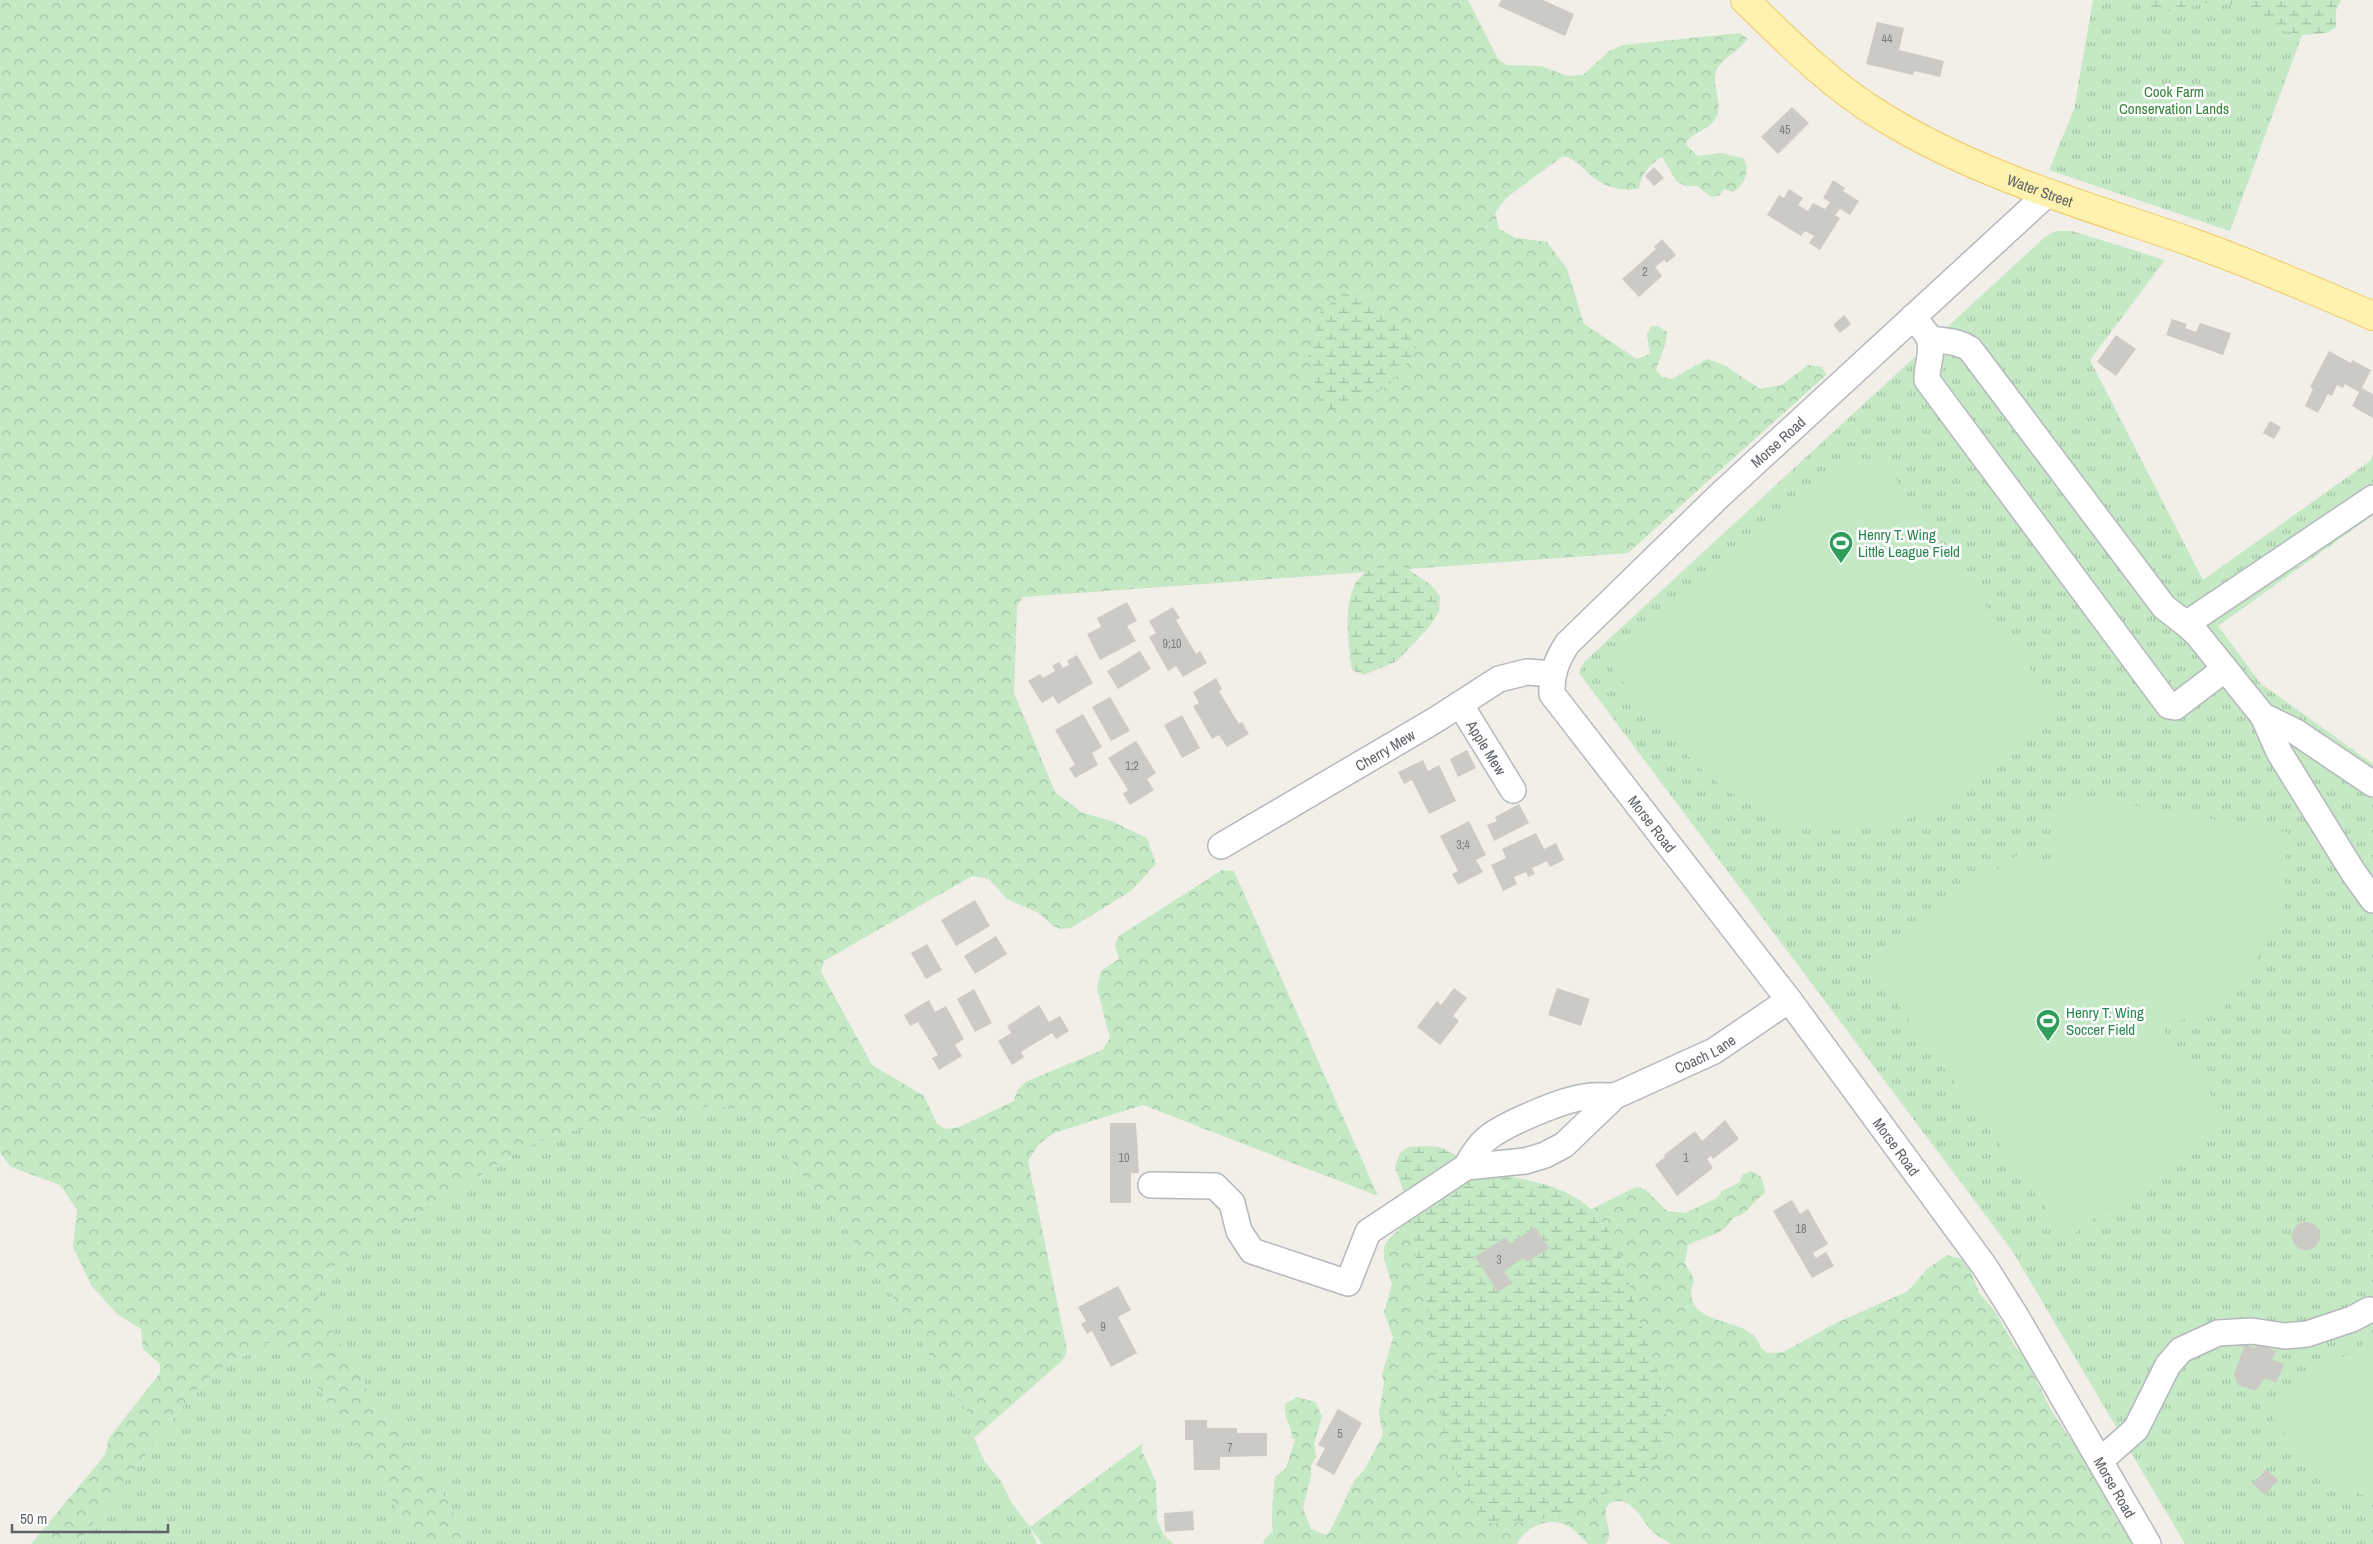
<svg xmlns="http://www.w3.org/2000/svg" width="2373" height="1544" font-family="'Archivo Narrow',sans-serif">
	<defs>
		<pattern id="grass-tufts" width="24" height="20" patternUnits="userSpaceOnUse" patternTransform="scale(1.25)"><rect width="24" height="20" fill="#c5e8c5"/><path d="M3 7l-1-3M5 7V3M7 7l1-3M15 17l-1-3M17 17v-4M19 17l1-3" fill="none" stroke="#a3c0a4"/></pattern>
		<pattern id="forest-crowns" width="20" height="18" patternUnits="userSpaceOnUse" patternTransform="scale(1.25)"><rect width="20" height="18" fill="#c5e8c5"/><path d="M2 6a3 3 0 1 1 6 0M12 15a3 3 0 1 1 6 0" fill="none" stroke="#a3c0a4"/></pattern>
		<pattern id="wetland-marsh" width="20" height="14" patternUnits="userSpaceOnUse" patternTransform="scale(1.25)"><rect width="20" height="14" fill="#c5e8c5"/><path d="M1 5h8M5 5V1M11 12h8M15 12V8" fill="none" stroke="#a3c0a4"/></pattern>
	</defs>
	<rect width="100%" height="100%" fill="#f1efe8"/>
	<path fill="url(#grass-tufts)" d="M 2093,0 L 2341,0 L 2336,10 L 2336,27 L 2326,33 L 2302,35 L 2230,231 L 2049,170 L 2074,109 Z
		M 2056,231 L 2072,231 L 2165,260 L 2090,360 L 2203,580 L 2370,461 L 2373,455 L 2373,515 L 2218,626 L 2261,684 L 2373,764 L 2373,1544 L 2185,1544 L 2013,1252 L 1579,673 L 1584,662 L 2046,236 Z
		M 713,1106 L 740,1109 L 766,1128 L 883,1280 L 943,1378 L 969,1414 L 974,1428 L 974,1438 L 985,1462 L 1001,1481 L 1011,1502 L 1030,1527 L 1037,1544 L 465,1544 L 450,1504 L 410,1451 L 397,1426 L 377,1409 L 375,1395 L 365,1387 L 361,1372 L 343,1349 L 320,1307 L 318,1292 L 325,1278 L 336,1265 L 524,1148 L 561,1133 Z
		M 281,1340 L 289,1344 L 420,1544 L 77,1544 L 194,1392 L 219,1369 L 268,1343 Z"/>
	<path fill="url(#forest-crowns)" d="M 0,0 L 1468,0 L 1498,59 L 1506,65 L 1541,66 L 1567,76 L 1583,75 L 1609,51 L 1623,45 L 1741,33 L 1747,39 C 1740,51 1723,57 1717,69 C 1710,85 1724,102 1716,118 C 1709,130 1694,132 1686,142 L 1687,146 L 1698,156 L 1721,153 L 1743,158 C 1751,170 1745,185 1733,192 L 1724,189 L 1720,195 L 1711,197 L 1697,186 L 1687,186 L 1677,182 L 1662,157 C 1649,165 1642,173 1639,188 C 1631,190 1628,190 1620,189 C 1588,184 1584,160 1563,156 L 1506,198 L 1495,213 L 1499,229 L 1516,238 L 1547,242 L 1567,269 L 1584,324 L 1637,359 L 1650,354 L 1647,335 L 1651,326 L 1658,326 L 1667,332 L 1666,342 L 1656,370 L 1662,377 L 1672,379 L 1707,359 L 1724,365 L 1760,389 L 1782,385 L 1808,365 L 1822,367 L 1826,375 L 1628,553 L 1023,597 L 1017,606 L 1014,693 L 1055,792 L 1081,812 L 1111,821 L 1147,838 L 1156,864 L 1131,891 L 1071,928 L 1061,929 L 1053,926 L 1039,913 L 1007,899 L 989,879 L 972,876 L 824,961 L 821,972 L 872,1065 L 924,1096 L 937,1124 L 946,1129 L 959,1127 L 1014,1101 L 1017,1091 L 1025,1082 L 1102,1050 L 1110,1038 L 1097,989 L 1101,971 L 1119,959 L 1115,946 L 1119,936 L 1222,870 L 1234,871 L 1378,1196 L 1143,1105 L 1054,1133 L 1039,1144 L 1028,1161 L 1067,1350 L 1063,1360 L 974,1438 L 974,1428 L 969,1414 L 943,1378 L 883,1280 L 766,1128 L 740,1109 L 713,1106 L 561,1133 L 524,1148 L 336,1265 L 325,1278 L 318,1292 L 320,1307 L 343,1349 L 361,1372 L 365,1387 L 375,1395 L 377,1409 L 397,1426 L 410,1451 L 450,1504 L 465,1544 L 420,1544 L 289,1344 L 281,1340 L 268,1343 L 219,1369 L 194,1392 L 77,1544 L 31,1544 L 105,1455 L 109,1438 L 160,1373 L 160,1364 L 143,1349 L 141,1329 L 117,1314 L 91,1285 L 73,1247 L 77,1210 L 60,1185 L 11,1167 L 0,1153 Z
		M 1751,1171 L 1761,1177 C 1768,1196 1765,1191 1753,1204 C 1746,1211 1744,1215 1733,1218 C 1724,1235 1705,1236 1688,1245 L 1685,1263 L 1694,1279 C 1676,1332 1753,1312 1761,1348 L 1767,1353 L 1783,1352 L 1834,1324 L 1908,1291 L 1928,1268 L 1948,1255 L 1961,1259 L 1970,1270 L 1980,1294 L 1994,1310 L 2016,1348 L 2028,1358 L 2033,1374 L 2052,1412 L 2087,1462 L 2118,1521 L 2134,1544 L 1671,1544 C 1665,1540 1659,1537 1654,1533 C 1642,1522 1633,1496 1613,1502 C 1610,1503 1606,1506 1606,1510 C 1604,1523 1614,1531 1606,1544 L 1588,1544 C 1580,1536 1571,1525 1560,1523 C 1543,1519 1524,1529 1517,1544 L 1263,1544 L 1265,1538 L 1273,1532 C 1271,1515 1273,1496 1275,1477 L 1286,1468 L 1295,1440 L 1292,1438 C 1292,1425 1283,1418 1285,1404 L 1297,1397 L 1315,1402 L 1322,1416 L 1314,1444 L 1316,1456 L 1311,1466 L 1311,1475 L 1303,1508 L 1311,1529 L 1326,1535 L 1330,1531 L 1354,1481 L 1364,1470 L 1383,1435 L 1379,1413 L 1384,1383 L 1382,1375 L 1393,1337 L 1384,1312 L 1392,1284 L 1384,1259 L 1384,1247 L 1388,1240 L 1415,1214 L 1588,1211 L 1636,1187 L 1645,1189 L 1667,1211 L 1685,1213 L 1717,1198 L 1722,1191 L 1740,1182 L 1742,1175 Z
		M 1143,1443 L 1142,1451 L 1156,1482 L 1157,1520 L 1164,1535 L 1173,1544 L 1042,1544 L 1030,1527 Z"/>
	<path fill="url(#wetland-marsh)" d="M 2129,0 L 2341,0 L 2336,10 L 2336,27 L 2326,33 L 2302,35 L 2280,30 L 2262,17 L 2239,6 L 2222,3 L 2207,3 L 2171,11 L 2152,12 Z
		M 1343,294 C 1349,295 1356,295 1362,297 C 1386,305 1407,329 1417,350 C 1406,363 1394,383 1379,391 C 1373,394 1365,394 1359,396 C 1342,404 1343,416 1321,405 L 1308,357 L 1321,311 Z
		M 1405,567 L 1431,585 L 1440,596 L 1439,611 L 1429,627 L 1397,661 L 1364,675 L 1352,670 C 1348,644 1339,583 1370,570 C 1380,567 1395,568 1405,567 Z
		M 1408,1147 C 1418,1147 1433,1145 1442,1148 C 1456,1154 1468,1165 1482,1169 C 1521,1181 1567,1182 1596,1214 C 1622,1240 1628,1284 1639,1318 C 1650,1355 1678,1410 1662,1449 C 1657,1463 1635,1477 1623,1484 C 1577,1510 1542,1526 1488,1523 L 1462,1493 L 1445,1437 L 1435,1378 L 1428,1312 L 1415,1253 L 1410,1210 L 1395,1167 L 1400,1153 Z"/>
	<path fill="#c5e8c5" d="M 1846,460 L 1884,463 L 2062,713 C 2024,743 1979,788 1936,808 C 1919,817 1897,822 1878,825 C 1854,830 1823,834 1799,827 C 1716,802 1663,730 1610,666 Z
		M 2073,795 L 2287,832 L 2283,920 L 2223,1009 L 2160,1026 L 2229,1120 L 2068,1238 L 1868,964 L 2028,847 L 2048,873 L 2058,806 Z
		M 2373,1338 L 2373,1499 C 2324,1484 2291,1448 2265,1406 Z"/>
	<path fill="#cccac5" d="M 1501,0 L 1543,0 L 1574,14 L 1565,36 L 1498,6 Z
		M 1877,22 L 1904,28 L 1899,50 L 1944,61 L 1940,77 L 1914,71 L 1913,75 L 1866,64 Z
		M 1792,107 L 1809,123 L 1778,154 L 1761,137 Z
		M 1654,167 L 1664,178 L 1654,186 L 1645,176 Z
		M 1833,180 L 1845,188 L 1843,191 L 1859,201 L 1850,215 L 1840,209 L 1835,215 L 1840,218 L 1820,250 L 1809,243 L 1814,236 L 1805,231 L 1801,236 L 1767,215 L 1779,195 L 1784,198 L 1789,189 L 1803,198 L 1798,205 L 1808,211 L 1813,203 L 1825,209 L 1830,202 L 1823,198 Z
		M 1662,239 L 1676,255 L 1667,263 L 1664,260 L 1655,267 L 1662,276 L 1639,297 L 1622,279 L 1656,249 L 1654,247 Z
		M 1844,315 L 1851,324 L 1840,333 L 1833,325 Z
		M 2172,319 L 2187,324 L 2185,328 L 2196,332 L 2200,323 L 2231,333 L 2223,355 L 2166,335 Z
		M 2116,335 L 2136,349 L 2116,376 L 2097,362 Z
		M 2329,351 L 2351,363 L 2352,360 L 2371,370 L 2362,388 L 2373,394 L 2373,418 L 2352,406 L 2359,392 L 2345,384 L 2343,388 L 2337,385 L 2332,396 L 2328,394 L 2318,413 L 2305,406 L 2313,389 L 2310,387 Z
		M 2270,421 L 2281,427 L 2274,439 L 2263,433 Z
		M 1127,602 L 1137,621 L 1127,626 L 1136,641 L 1100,660 L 1087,634 L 1101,627 L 1097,618 Z
		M 1173,607 L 1180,618 L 1176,620 L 1196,654 L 1200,651 L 1207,663 L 1183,677 L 1176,666 L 1168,671 L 1149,637 L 1156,633 L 1149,621 Z
		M 1140,651 L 1151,669 L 1118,689 L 1107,671 Z
		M 1077,655 L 1093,683 L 1058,704 L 1053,696 L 1042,703 L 1028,681 L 1040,674 L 1043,678 L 1055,671 L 1052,666 L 1059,662 L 1063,668 L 1069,665 L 1067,661 Z
		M 1216,678 L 1222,689 L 1219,691 L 1239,724 L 1242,722 L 1249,734 L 1227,747 L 1219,735 L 1212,739 L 1193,706 L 1199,703 L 1193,692 Z
		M 1110,697 L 1130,731 L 1111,741 L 1092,707 Z
		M 1083,714 L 1102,747 L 1092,753 L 1098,765 L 1075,778 L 1069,768 L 1075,765 L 1055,730 Z
		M 1182,715 L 1200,748 L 1182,758 L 1164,725 Z
		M 1136,741 L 1156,773 L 1147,779 L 1154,790 L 1130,805 L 1123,794 L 1128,790 L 1108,758 Z
		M 1467,750 L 1476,768 L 1458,777 L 1450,759 Z
		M 1423,760 L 1428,771 L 1439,765 L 1456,801 L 1429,814 L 1412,780 L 1404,784 L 1398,772 Z
		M 1519,804 L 1529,823 L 1494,841 L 1487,825 L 1497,821 L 1495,817 Z
		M 1469,821 L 1486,855 L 1476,860 L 1483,872 L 1458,885 L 1452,874 L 1458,871 L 1440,836 Z
		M 1536,833 L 1544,849 L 1556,843 L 1564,860 L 1550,867 L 1547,861 L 1532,868 L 1535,874 L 1528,877 L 1526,872 L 1514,877 L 1517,884 L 1503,891 L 1491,865 L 1506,858 L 1502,849 Z
		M 975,900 L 990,926 L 956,946 L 941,920 Z
		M 996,936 L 1007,954 L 975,974 L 964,956 Z
		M 927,944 L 942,970 L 926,979 L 911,953 Z
		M 1454,988 L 1467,998 L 1453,1016 L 1459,1021 L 1440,1045 L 1417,1027 L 1437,1001 L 1441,1005 Z
		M 1557,988 L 1590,999 L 1581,1026 L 1548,1015 Z
		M 974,989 L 992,1023 L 975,1032 L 957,999 Z
		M 929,1000 L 935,1012 L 946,1006 L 964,1039 L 955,1045 L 962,1056 L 939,1070 L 932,1058 L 938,1055 L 918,1022 L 910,1026 L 904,1015 Z
		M 1039,1005 L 1049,1022 L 1060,1016 L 1069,1031 L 1056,1039 L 1052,1033 L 1021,1052 L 1024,1057 L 1012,1065 L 998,1041 L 1011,1033 L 1007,1026 Z
		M 1725,1120 L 1739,1139 L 1713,1159 L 1711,1156 L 1707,1159 L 1713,1168 L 1677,1196 L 1655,1165 L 1665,1157 L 1664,1155 L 1695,1131 L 1702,1141 Z
		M 1110,1123 L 1136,1123 L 1139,1173 L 1131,1173 L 1131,1203 L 1110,1203 Z
		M 1792,1200 L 1800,1214 L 1808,1209 L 1828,1244 L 1813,1253 L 1816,1258 L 1826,1252 L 1834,1266 L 1812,1278 L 1773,1211 Z
		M2292 1236a14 14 0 1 1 28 0a14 14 0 1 1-28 0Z
		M 1535,1227 L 1549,1248 L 1527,1262 L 1524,1258 L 1504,1271 L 1512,1283 L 1498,1292 L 1475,1257 L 1506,1237 L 1510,1244 Z
		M 1118,1286 L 1131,1310 L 1118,1317 L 1137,1353 L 1111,1367 L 1092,1331 L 1087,1334 L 1081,1324 L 1086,1321 L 1078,1307 Z
		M 2257,1343 L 2276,1351 L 2272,1360 L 2284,1364 L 2276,1383 L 2265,1378 L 2256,1391 L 2238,1385 L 2234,1374 L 2245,1344 L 2255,1348 Z
		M 1338,1409 L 1362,1423 L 1334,1475 L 1316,1465 L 1325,1448 L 1318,1445 Z
		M 1185,1420 L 1207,1420 L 1207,1428 L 1237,1428 L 1237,1433 L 1267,1433 L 1267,1456 L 1220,1457 L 1220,1470 L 1194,1470 L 1193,1440 L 1185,1440 Z
		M 2266,1469 L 2278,1480 L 2265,1495 L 2253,1484 Z
		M 1193,1511 L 1194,1530 L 1165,1532 L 1164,1513 Z"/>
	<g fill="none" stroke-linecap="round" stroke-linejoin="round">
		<defs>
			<g id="minor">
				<path id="s1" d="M 2047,194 L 1719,496 L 1567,644 C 1557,660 1551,674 1552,694 L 1789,1000 L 1985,1267 L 2017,1318 L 2148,1544"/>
				<path d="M 1913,317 C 1917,323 1924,329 1928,336 C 1935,349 1926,367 1927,380 L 2169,706 L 2175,707 L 2225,669"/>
				<path d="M 1929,338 C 1943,342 1957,340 1970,349 L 2164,607 L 2186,624"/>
				<path d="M 2373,498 L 2186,624 L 2197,634 L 2263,716 L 2279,752 L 2353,872 L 2373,900"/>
				<path id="s2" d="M 1460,704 L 1513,790"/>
				<path d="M 2263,716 L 2296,732 L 2373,784"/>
				<path id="s3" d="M 1221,846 L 1437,719 L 1499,679 L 1527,672 L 1553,674"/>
				<path d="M 1466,1167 C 1472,1156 1479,1144 1489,1137 C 1505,1124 1564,1099 1585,1097 C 1595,1095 1605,1096 1615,1096"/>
				<path id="s4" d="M 1151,1185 L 1215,1186 L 1232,1203 L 1239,1231 L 1252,1251 L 1348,1283 L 1368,1232 L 1466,1167 L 1525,1161 L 1545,1155 L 1564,1145 L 1615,1096 L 1714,1051 L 1789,1000"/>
				<path d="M 2100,1461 L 2136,1429 L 2168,1365 L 2181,1350 L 2218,1333 L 2252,1331 L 2285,1336 L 2307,1334 L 2352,1319 L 2369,1310"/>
			</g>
			<g id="major">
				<path id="s5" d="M 1745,0 C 1788,42 1831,86 1883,117 C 1979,176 2085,205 2191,242 C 2252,264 2313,290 2373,316"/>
			</g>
		</defs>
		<use href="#minor" stroke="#b5b8bc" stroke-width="28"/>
		<use href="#major" stroke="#f2c960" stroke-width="30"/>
		<use href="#minor" stroke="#fff" stroke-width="25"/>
		<use href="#major" stroke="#fff2af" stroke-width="28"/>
	</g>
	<defs>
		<symbol id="stadium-pin" viewBox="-11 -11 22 30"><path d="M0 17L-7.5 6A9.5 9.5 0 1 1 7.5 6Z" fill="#2e9e5b" stroke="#fff"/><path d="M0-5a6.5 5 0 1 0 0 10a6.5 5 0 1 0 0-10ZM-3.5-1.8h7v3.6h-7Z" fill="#fff"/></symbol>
	</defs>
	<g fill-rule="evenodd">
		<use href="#stadium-pin" x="1827" y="529" width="28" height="38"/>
		<use href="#stadium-pin" x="2034" y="1007" width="28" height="38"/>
	</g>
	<g text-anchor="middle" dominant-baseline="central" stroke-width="5" stroke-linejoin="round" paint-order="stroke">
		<g font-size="12" fill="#7a7d7f">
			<text x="1887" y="39">44</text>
			<text x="1785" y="130">45</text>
			<text x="1645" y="272">2</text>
			<text x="1172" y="644">9;10</text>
			<text x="1132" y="766">1;2</text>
			<text x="1463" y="845">3;4</text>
			<text x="1124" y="1158">10</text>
			<text x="1686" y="1158">1</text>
			<text x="1801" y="1229">18</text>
			<text x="1499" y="1260">3</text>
			<text x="1103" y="1327">9</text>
			<text x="1340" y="1434">5</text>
			<text x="1230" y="1448">7</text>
		</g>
		<g font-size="15" fill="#348238" stroke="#fff">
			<text x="2174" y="91">Cook Farm<tspan x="2174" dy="17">Conservation Lands</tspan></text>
		</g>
		<g font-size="15" fill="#5f6368" stroke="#fff">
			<text stroke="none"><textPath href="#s5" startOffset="355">Water Street</textPath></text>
			<text transform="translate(1778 442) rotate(-42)">Morse Road</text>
			<text stroke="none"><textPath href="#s2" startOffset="51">Apple Mew</textPath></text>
			<text stroke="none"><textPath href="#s3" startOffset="190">Cherry Mew</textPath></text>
			<text stroke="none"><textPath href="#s1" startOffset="875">Morse Road</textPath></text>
			<text stroke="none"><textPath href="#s4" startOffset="686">Coach Lane</textPath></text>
			<text stroke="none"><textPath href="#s1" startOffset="1280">Morse Road</textPath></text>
			<text stroke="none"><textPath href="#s1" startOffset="1685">Morse Road</textPath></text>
		</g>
		<g font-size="15" fill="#27864d" stroke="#fff" text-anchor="start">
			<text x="1858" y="534">Henry T. Wing<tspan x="1858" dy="17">Little League Field</tspan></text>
			<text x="2066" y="1012">Henry T. Wing<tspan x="2066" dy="17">Soccer Field</tspan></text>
		</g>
	</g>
	<path d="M12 1524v8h156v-8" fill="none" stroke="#5f6368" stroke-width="2.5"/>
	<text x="20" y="1524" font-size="15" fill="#5f6368" stroke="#ffffff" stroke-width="4" paint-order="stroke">50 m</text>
</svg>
